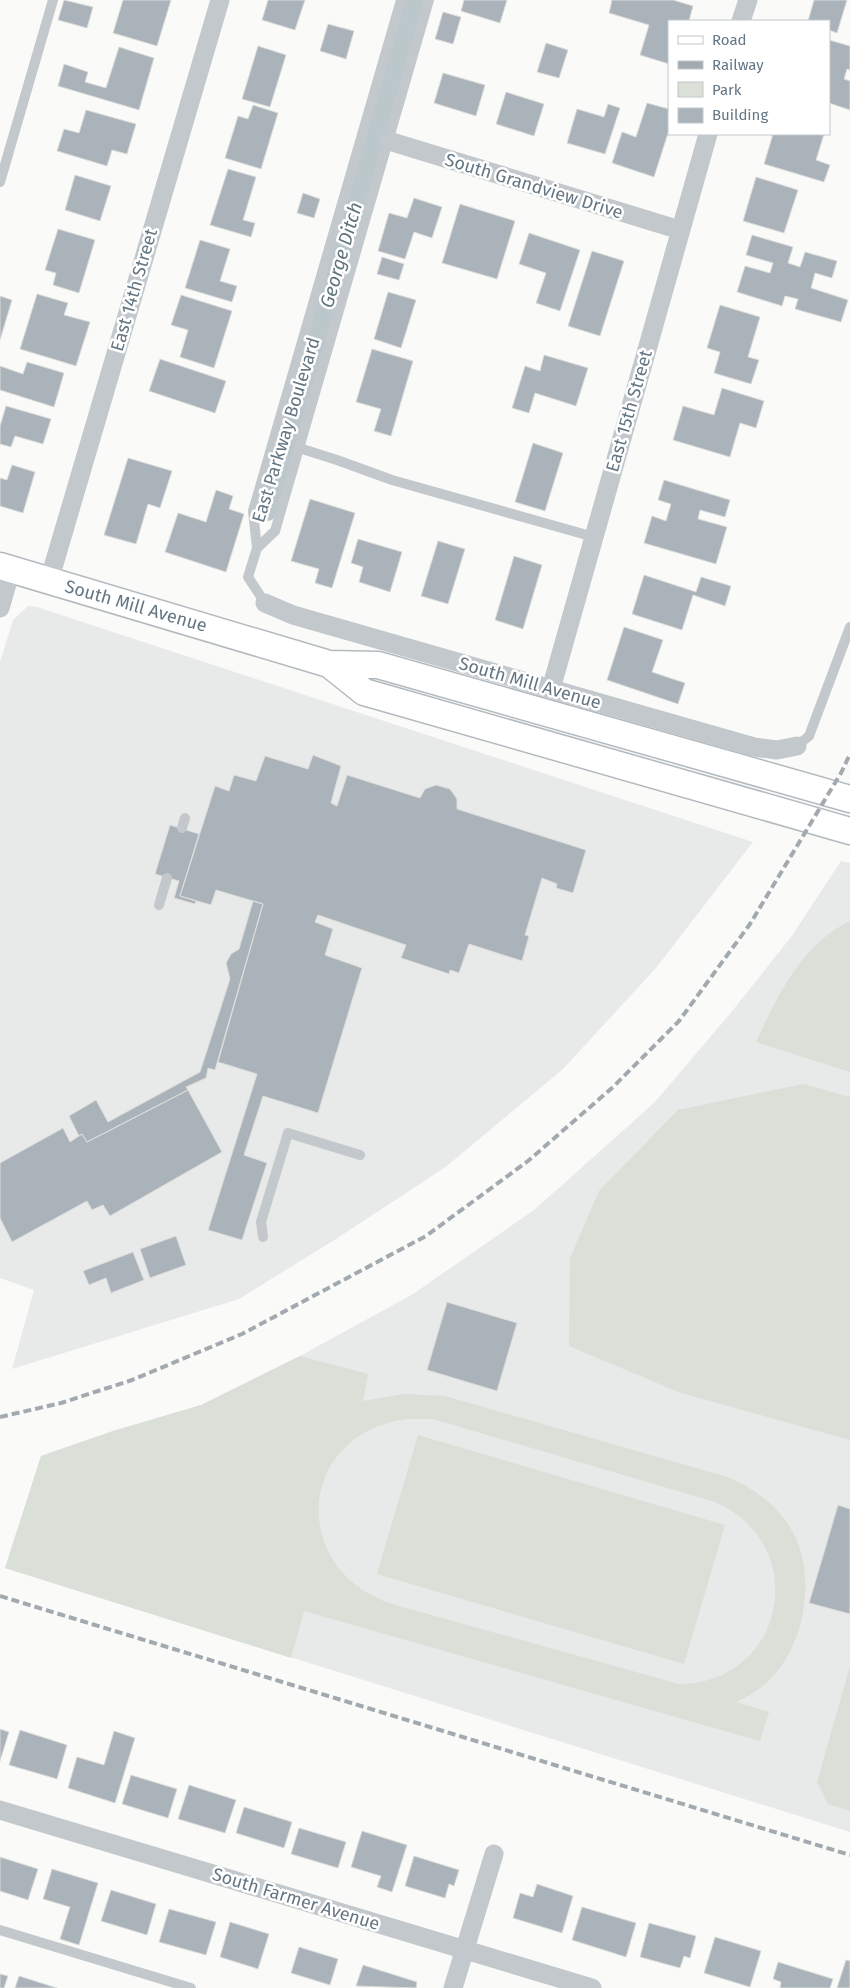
<svg xmlns="http://www.w3.org/2000/svg" width="850" height="1988" font-family="'Fira Sans',sans-serif">
	<rect width="100%" height="100%" fill="#fafaf8"/>
	<path fill="#e8e9e9" d="M 28,606 L 37,607 L 753,842 L 656,968 L 563,1069 L 447,1166 L 336,1239 L 239,1299 L 12,1369 L 34,1290 L 0,1278 L 0,662 L 13,620 Z
		M 841,861 L 850,863 L 850,1832 L 5,1568 L 41,1456 L 113,1431 L 201,1405 L 300,1356 L 413,1294 L 534,1210 L 654,1103 L 729,1015 L 791,937 Z"/>
	<path fill="#dadfd7" fill-rule="evenodd" d="M 850,921 L 850,1072 L 756,1042 C 778,995 801,945 850,921 Z
		M 803,1084 L 850,1097 L 850,1440 L 681,1393 L 569,1346 L 570,1258 L 599,1191 L 678,1110 Z
		M 300,1356 L 368,1374 L 363,1401 L 405,1394 L 445,1396 L 724,1476 C 789,1501 817,1553 801,1622 C 792,1658 771,1687 736,1702 L 769,1712 L 760,1741 L 304,1611 L 291,1658 L 5,1568 L 41,1456 L 113,1431 L 201,1405 ZM 407,1419 L 433,1419 L 715,1502 C 813,1545 785,1684 679,1684 L 392,1604 C 288,1570 296,1433 407,1419 Z
		M 418,1435 L 725,1525 L 684,1664 L 377,1574 Z
		M 850,1666 L 850,1811 L 828,1804 L 817,1782 Z"/>
	<g fill="none" stroke-linecap="round" stroke-linejoin="round">
		<path stroke="#bbc7cb" stroke-width="20" d="M 267,511 L 414,0"/>
	</g>
	<path fill="#aab3b9" stroke="#dcdcda" d="M 64,0 L 93,7 L 87,28 L 58,20 Z
		M 123,0 L 171,0 L 157,46 L 113,33 Z
		M 268,0 L 305,0 L 295,30 L 262,20 Z
		M 464,0 L 507,0 L 500,23 L 461,11 Z
		M 612,0 L 673,0 L 693,6 L 689,21 L 669,21 L 669,64 L 640,55 L 649,25 L 609,13 Z
		M 814,0 L 847,0 L 837,33 L 829,30 L 829,21 L 808,21 Z
		M 443,12 L 461,17 L 453,44 L 435,39 Z
		M 328,24 L 354,31 L 346,59 L 320,51 Z
		M 829,40 L 850,46 L 850,70 L 847,69 L 844,79 L 850,81 L 850,110 L 829,103 Z
		M 546,43 L 568,50 L 559,78 L 537,72 Z
		M 258,46 L 286,55 L 270,107 L 242,99 Z
		M 119,47 L 154,58 L 139,110 L 58,86 L 64,64 L 88,72 L 85,82 L 106,88 Z
		M 443,73 L 485,85 L 476,116 L 434,103 Z
		M 506,92 L 544,104 L 534,136 L 496,124 Z
		M 647,103 L 669,109 L 669,130 L 654,177 L 612,163 L 622,132 L 636,137 Z
		M 608,104 L 620,108 L 605,154 L 567,143 L 577,109 L 604,117 Z
		M 253,105 L 278,113 L 261,169 L 225,158 L 238,116 L 248,119 Z
		M 86,110 L 136,124 L 127,154 L 112,150 L 107,166 L 57,151 L 64,129 L 79,133 Z
		M 773,134 L 824,134 L 816,160 L 830,165 L 824,182 L 764,164 Z
		M 228,169 L 256,177 L 243,220 L 255,223 L 251,237 L 210,225 Z
		M 75,175 L 111,186 L 100,221 L 65,210 Z
		M 756,177 L 798,190 L 784,233 L 743,221 Z
		M 303,193 L 320,199 L 314,218 L 297,213 Z
		M 414,198 L 442,207 L 432,238 L 414,232 L 405,259 L 378,251 L 389,213 L 407,218 Z
		M 460,204 L 515,221 L 497,279 L 442,263 Z
		M 58,229 L 95,240 L 79,293 L 53,285 L 56,273 L 45,270 Z
		M 529,233 L 580,250 L 560,311 L 536,303 L 546,273 L 519,264 Z
		M 752,235 L 793,247 L 788,263 L 800,267 L 805,252 L 837,261 L 832,278 L 815,273 L 811,288 L 848,300 L 841,322 L 795,309 L 798,299 L 785,296 L 782,306 L 737,292 L 745,266 L 770,273 L 773,263 L 746,255 Z
		M 200,240 L 230,249 L 220,281 L 237,286 L 232,302 L 185,288 Z
		M 592,251 L 624,261 L 600,336 L 568,326 Z
		M 382,257 L 404,264 L 399,280 L 377,274 Z
		M 388,292 L 416,300 L 401,348 L 374,339 Z
		M 37,294 L 68,303 L 64,315 L 90,322 L 76,366 L 20,349 Z
		M 181,295 L 232,311 L 214,368 L 180,357 L 188,330 L 171,325 Z
		M 0,296 L 12,300 L 0,340 Z
		M 720,305 L 760,317 L 748,357 L 759,360 L 751,384 L 714,373 L 720,352 L 707,348 Z
		M 372,349 L 413,361 L 391,436 L 374,431 L 381,409 L 356,402 Z
		M 544,355 L 588,368 L 576,406 L 535,393 L 529,413 L 512,408 L 525,366 L 540,371 Z
		M 160,359 L 226,381 L 215,413 L 149,391 Z
		M 27,362 L 64,373 L 54,407 L 0,390 L 0,366 L 23,374 Z
		M 722,388 L 764,401 L 756,428 L 740,423 L 730,457 L 673,440 L 683,406 L 714,415 Z
		M 6,406 L 51,419 L 43,444 L 15,436 L 11,447 L 0,444 L 0,426 Z
		M 533,443 L 563,453 L 545,511 L 515,502 Z
		M 128,458 L 172,471 L 160,508 L 148,504 L 136,544 L 104,535 Z
		M 12,465 L 35,472 L 23,513 L 0,506 L 0,478 L 7,480 Z
		M 664,480 L 730,500 L 725,517 L 700,510 L 698,519 L 727,527 L 716,564 L 644,543 L 652,516 L 666,521 L 671,504 L 658,500 Z
		M 216,490 L 233,496 L 229,509 L 244,514 L 226,572 L 165,552 L 178,513 L 206,522 Z
		M 310,499 L 355,513 L 332,588 L 315,583 L 319,569 L 291,561 Z
		M 358,539 L 402,552 L 390,592 L 359,582 L 363,567 L 351,563 Z
		M 438,541 L 465,549 L 448,604 L 421,596 Z
		M 514,556 L 542,565 L 523,629 L 495,620 Z
		M 644,575 L 696,592 L 701,577 L 731,586 L 725,606 L 693,595 L 682,630 L 632,614 Z
		M 624,627 L 663,640 L 652,672 L 685,683 L 678,704 L 607,680 Z
		M 313,755 L 341,766 L 331,803 L 337,806 L 347,775 L 420,798 L 425,789 L 436,785 L 450,789 L 457,799 L 457,809 L 586,850 L 573,893 L 556,888 L 557,884 L 542,878 L 525,935 L 529,936 L 522,961 L 469,944 L 459,973 L 450,970 L 449,974 L 401,958 L 406,945 L 318,915 L 315,922 L 333,929 L 325,955 L 362,968 L 318,1113 L 263,1096 L 244,1155 L 267,1163 L 242,1240 L 208,1230 L 257,1074 L 218,1062 L 263,904 L 216,890 L 211,905 L 180,896 L 215,786 L 229,791 L 234,775 L 256,781 L 265,756 L 308,769 Z
		M 170,825 L 199,834 L 180,896 L 196,901 L 195,904 L 174,898 L 179,881 L 155,874 Z
		M 253,901 L 263,904 L 215,1070 L 208,1068 L 206,1078 L 186,1087 L 188,1090 L 87,1142 L 82,1134 L 79,1136 L 69,1116 L 96,1100 L 108,1122 L 200,1072 L 230,979 L 226,963 L 231,954 L 239,949 Z
		M 188,1090 L 222,1152 L 110,1216 L 103,1205 L 92,1210 L 87,1201 L 12,1242 L 0,1218 L 0,1163 L 63,1128 L 70,1142 L 82,1134 L 87,1142 Z
		M 176,1236 L 186,1265 L 150,1278 L 140,1249 Z
		M 133,1252 L 144,1280 L 111,1293 L 106,1278 L 89,1285 L 83,1271 Z
		M 447,1302 L 517,1323 L 497,1391 L 427,1370 Z
		M 838,1505 L 850,1509 L 850,1614 L 809,1603 Z
		M 0,1729 L 9,1732 L 0,1761 Z
		M 20,1730 L 67,1745 L 57,1779 L 9,1765 Z
		M 114,1731 L 135,1738 L 115,1803 L 68,1788 L 77,1757 L 104,1765 Z
		M 131,1775 L 177,1789 L 168,1818 L 122,1804 Z
		M 189,1785 L 236,1800 L 225,1833 L 178,1819 Z
		M 244,1807 L 292,1822 L 284,1848 L 236,1833 Z
		M 299,1828 L 346,1842 L 338,1868 L 291,1854 Z
		M 362,1831 L 407,1845 L 392,1892 L 377,1887 L 381,1876 L 351,1867 Z
		M 414,1856 L 459,1870 L 454,1886 L 449,1884 L 445,1898 L 405,1886 Z
		M 0,1857 L 38,1869 L 28,1900 L 0,1891 Z
		M 52,1869 L 98,1883 L 79,1945 L 60,1939 L 70,1907 L 43,1899 Z
		M 537,1884 L 573,1896 L 562,1933 L 513,1918 L 520,1893 L 533,1897 Z
		M 111,1890 L 156,1904 L 147,1935 L 101,1921 Z
		M 582,1907 L 636,1923 L 626,1957 L 572,1940 Z
		M 169,1909 L 216,1922 L 206,1955 L 159,1942 Z
		M 230,1922 L 269,1934 L 258,1969 L 220,1957 Z
		M 649,1923 L 696,1936 L 690,1958 L 684,1956 L 680,1968 L 640,1957 Z
		M 715,1937 L 761,1951 L 750,1987 L 704,1973 Z
		M 299,1947 L 338,1959 L 330,1985 L 291,1973 Z
		M 846,1960 L 850,1961 L 850,1988 L 837,1988 Z
		M 778,1962 L 833,1979 L 830,1988 L 780,1988 L 781,1982 L 773,1979 Z
		M 363,1965 L 417,1982 L 416,1988 L 356,1986 Z
		M 0,1974 L 8,1976 L 4,1988 L 0,1988 Z
		M 19,1976 L 57,1988 L 15,1988 Z"/>
	<g fill="none" stroke-linecap="round" stroke-linejoin="round">
		<defs>
			<path id="secondary" d="M 0,566 L 329,664 L 378,665 L 850,799
				M 329,664 L 364,692 L 850,831"/>
		</defs>
		<use href="#secondary" stroke="#b3babf" stroke-width="29"/>
		<path stroke="#c3c8cc" stroke-width="10" d="M 0,182 L 53,0
			M 299,448 L 337,460 L 392,480 L 594,537
			M 257,548 L 275,531 L 429,0
			M 265,603 L 248,577 L 257,548 L 253,511 L 401,0
			M 797,746 L 809,736 L 850,627
			M 182,828 L 185,818
			M 159,905 L 167,878
			M 263,1237 L 261,1222 L 288,1133 L 360,1155
			M 0,1930 L 191,1988"/>
		<path stroke="#c3c8cc" stroke-width="19" d="M 741,21 L 748,0
			M 389,141 L 680,230
			M 49,581 L 220,0
			M 265,603 L 293,615 L 754,747 L 777,750 L 797,746
			M 0,608 L 11,570
			M 551,689 L 708,134
			M 0,1810 L 592,1988
			M 453,1988 L 494,1854"/>
		<use href="#secondary" stroke="#fff" stroke-width="26"/>
		<path stroke="#a2aab0" stroke-width="4" stroke-dasharray="8 4" stroke-linecap="butt" d="M 0,1417 L 61,1403 L 132,1380 L 242,1334 L 426,1236 L 528,1161 L 613,1087 L 679,1021 L 750,924 L 841,773 L 850,754
			M 0,1596 L 850,1855"/>
	</g>
	<g text-anchor="middle" dominant-baseline="central" stroke-width="5" stroke-linejoin="round" paint-order="stroke">
		<g font-size="18" fill="#657683" stroke="#fff">
			<text transform="translate(534 186) rotate(17)">South Grandview Drive</text>
			<text transform="translate(134 290) rotate(-74)">East 14th Street</text>
			<text transform="translate(629 411) rotate(-74)">East 15th Street</text>
			<text transform="translate(286 430) rotate(-73)">East Parkway Boulevard</text>
			<text transform="translate(136 606) rotate(16)">South Mill Avenue</text>
			<text transform="translate(530 683) rotate(16)">South Mill Avenue</text>
			<text transform="translate(296 1899) rotate(17)">South Farmer Avenue</text>
		</g>
		<g font-size="19" font-style="italic" fill="#60757c" stroke="#fff">
			<text transform="translate(341 255) rotate(-74)">George Ditch</text>
		</g>
	</g>
	<rect x="668" y="20" width="162" height="115" fill="#ffffff" stroke="#c1c8cd"/>
	<rect x="678" y="36" width="25" height="8" fill="#ffffff" stroke="#c1c8cd"/>
	<text x="712" y="45" font-size="15" fill="#657683">Road</text>
	<rect x="678" y="61" width="25" height="8" fill="#a2aab0" stroke="#c1c8cd"/>
	<text x="712" y="70" font-size="15" fill="#657683">Railway</text>
	<rect x="678" y="82" width="25" height="15" fill="#dadfd7" stroke="#c1c8cd"/>
	<text x="712" y="95" font-size="15" fill="#657683">Park</text>
	<rect x="678" y="108" width="25" height="15" fill="#aab3b9" stroke="#c1c8cd"/>
	<text x="712" y="120" font-size="15" fill="#657683">Building</text>
</svg>
